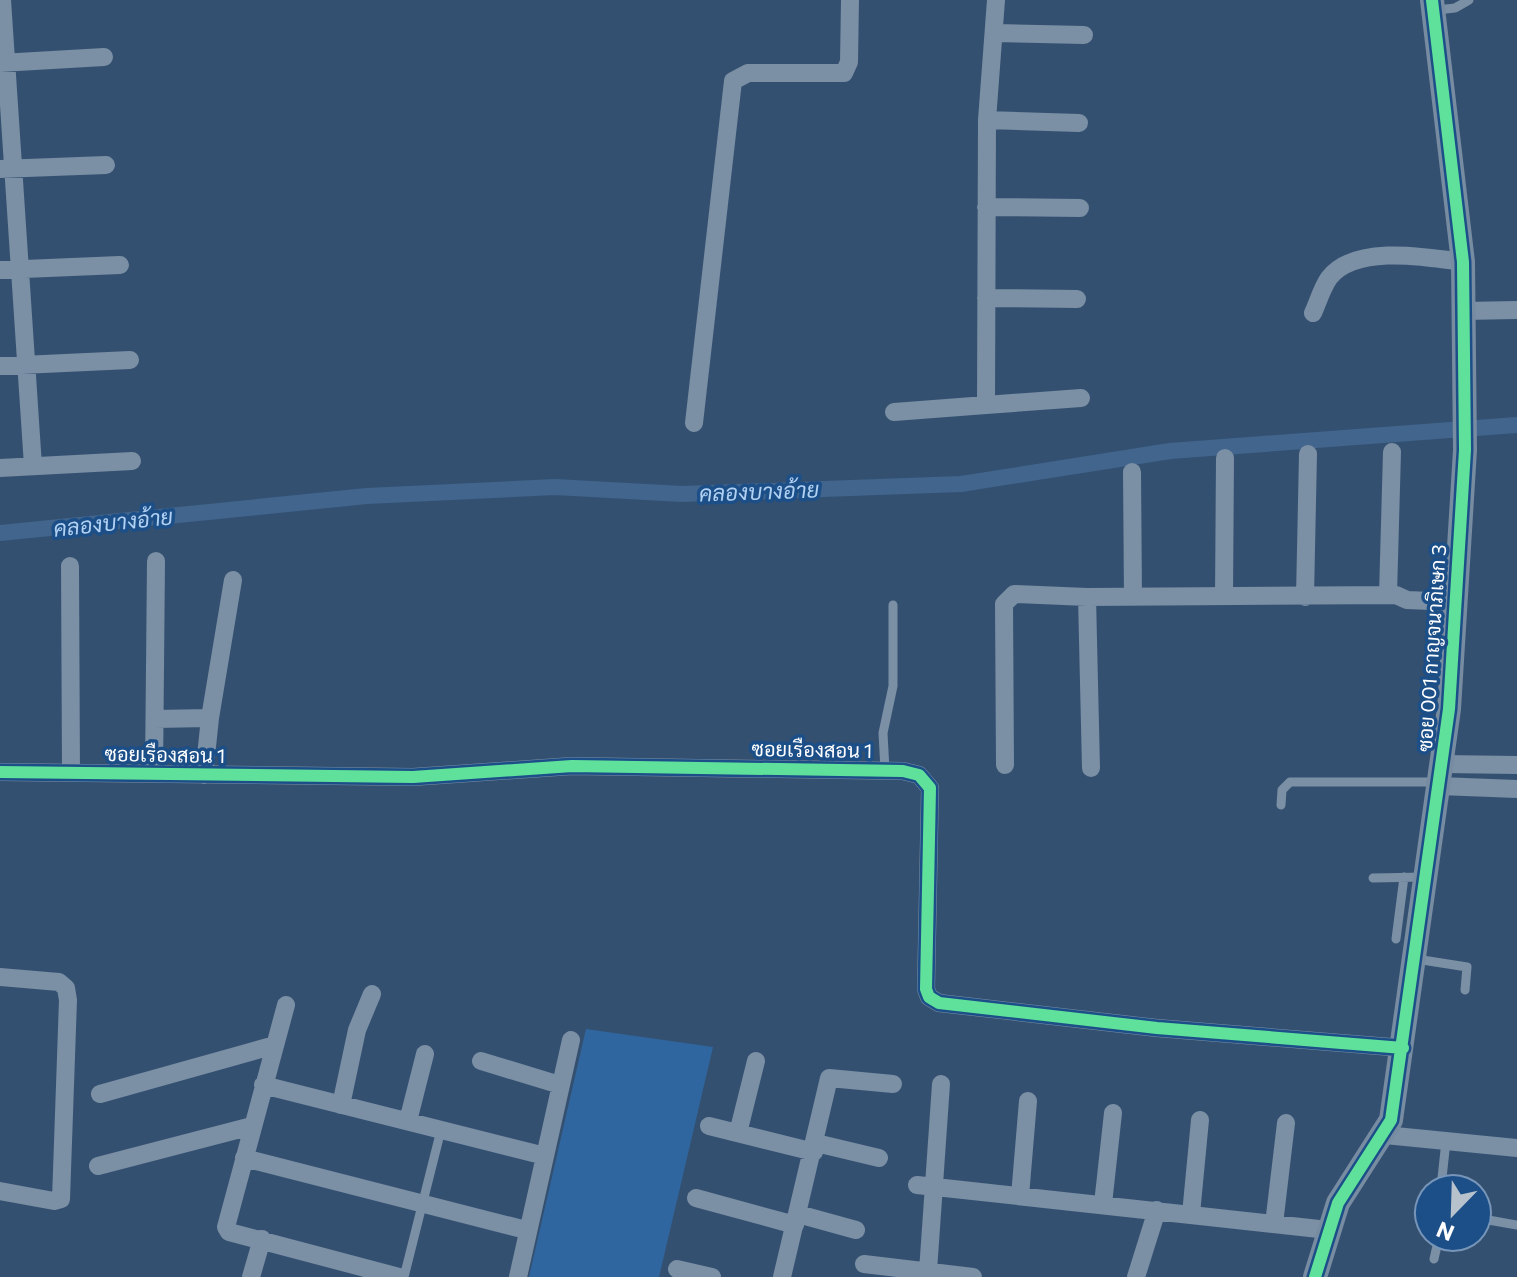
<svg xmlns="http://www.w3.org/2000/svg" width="1517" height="1277" font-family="Commissioner,Sarabun,sans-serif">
	<rect width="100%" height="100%" fill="#345070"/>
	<path fill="#30669f" d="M 586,1029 L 713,1047 L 659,1277 L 529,1277 Z"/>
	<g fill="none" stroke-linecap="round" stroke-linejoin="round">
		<path stroke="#41658d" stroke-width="16" d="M 0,533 L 367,496 L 555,487 L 682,494 L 961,484 L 1170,451 L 1517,425"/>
		<path stroke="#7b8fa5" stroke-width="9" d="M 1437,10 L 1455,8 L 1469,0
			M 885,770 L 883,733 L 893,686 L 893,605
			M 1281,805 L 1282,790 L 1290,782 L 1437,782
			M 1373,878 L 1424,877
			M 1396,939 L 1404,877
			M 1416,959 L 1467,967 L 1465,990
			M 1446,1189 L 1442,1178 L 1446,1141
			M 1477,1218 L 1517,1225
			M 1434,1259 L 1439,1237
			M 404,1277 L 441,1130"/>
		<path stroke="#7b8fa5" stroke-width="18" d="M 2,0 L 33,466
			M 996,0 L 987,120 L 986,405 L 1081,398
			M 995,33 L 1084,35
			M 0,63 L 104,57
			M 987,120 L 1079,123
			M 0,169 L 106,165
			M 986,207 L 1080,208
			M 0,270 L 120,265
			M 986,298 L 1077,299
			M 1463,311 L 1517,310
			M 1313,313 C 1318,302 1322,288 1329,278 C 1355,244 1427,257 1463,262
			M 0,366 L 130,360
			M 894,412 L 986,405
			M 694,423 L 733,81 L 748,73 L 844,73 L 849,62 L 850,0
			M 0,468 L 132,461
			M 1132,472 L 1133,597
			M 70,566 L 71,773
			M 1388,595 L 1392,452
			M 1224,596 L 1225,458
			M 1087,597 L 1091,768
			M 1305,597 L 1308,454
			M 155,719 L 210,718
			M 1442,764 L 1517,765
			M 1005,765 L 1004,604 L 1014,594 L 1087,597 L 1396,595 L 1407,600 L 1454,602
			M 0,772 L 413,777 L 572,766 L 903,771 L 919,775 L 930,788 L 926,989 L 929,997 L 939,1003 L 1157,1028 L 1403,1048
			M 154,774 L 156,561
			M 204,775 L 210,718 L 233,580
			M 1439,786 L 1517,789
			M 0,977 L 59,982 L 66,988 L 68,1000 L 61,1199 L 54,1201 L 0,1191
			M 286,1005 L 226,1227 L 229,1232 L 399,1277
			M 481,1061 L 560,1085
			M 263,1085 L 545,1156
			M 100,1094 L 275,1045
			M 341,1105 L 357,1030 L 372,994
			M 408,1121 L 425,1054
			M 709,1126 L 814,1152
			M 738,1133 L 756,1061
			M 1385,1135 L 1517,1148
			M 816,1143 L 879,1158
			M 244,1158 L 526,1230
			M 98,1166 L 252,1126
			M 917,1185 L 1328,1230
			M 1020,1196 L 1028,1101
			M 696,1198 L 795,1225
			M 1103,1204 L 1113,1113
			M 798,1214 L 856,1230
			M 1191,1214 L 1200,1120
			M 1274,1224 L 1286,1123
			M 864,1264 L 973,1277
			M 677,1269 L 712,1277
			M 928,1271 L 941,1084
			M 251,1277 L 262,1239
			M 518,1277 L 571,1040
			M 782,1277 L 829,1078 L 893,1084
			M 1136,1277 L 1157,1210"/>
		<path stroke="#778ba1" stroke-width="24" d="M 1315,1277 L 1338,1203 L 1391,1120 L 1449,709 L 1465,450 L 1463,262 L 1432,0"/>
		<defs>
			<path id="cycleway" d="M 0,772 L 413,777 L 572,766 L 903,771 L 919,775 L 930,788 L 926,989 L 929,997 L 939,1003 L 1157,1028 L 1403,1048
				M 1315,1277 L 1338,1203 L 1391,1120 L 1449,709 L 1465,450 L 1463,262 L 1432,0"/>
		</defs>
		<use href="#cycleway" stroke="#1c4f88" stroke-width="17"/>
		<use href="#cycleway" stroke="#60e19b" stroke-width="12"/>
	</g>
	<g text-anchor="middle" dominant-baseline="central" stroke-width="7" stroke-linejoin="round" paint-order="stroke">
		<g font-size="20" fill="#fff" stroke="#1c4f88">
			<text transform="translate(1431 648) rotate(-86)">ซอย 001 กาญจนาภิเษก 3</text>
			<text transform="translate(812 749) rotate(1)">ซอยเรืองสอน 1</text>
			<text transform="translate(165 754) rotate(1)">ซอยเรืองสอน 1</text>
		</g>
		<g font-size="22" font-style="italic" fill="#b1d1f3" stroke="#1c4f88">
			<text transform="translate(759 491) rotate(-2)">คลองบางอ้าย</text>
			<text transform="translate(113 522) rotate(-6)">คลองบางอ้าย</text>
		</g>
	</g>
	<g transform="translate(1453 1213) rotate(203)"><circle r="38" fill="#1c4f88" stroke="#7795b8" stroke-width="2"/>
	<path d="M0-6L14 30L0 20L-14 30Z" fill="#b8c2cd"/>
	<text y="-12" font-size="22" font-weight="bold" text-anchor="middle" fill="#ffffff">N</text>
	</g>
</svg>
